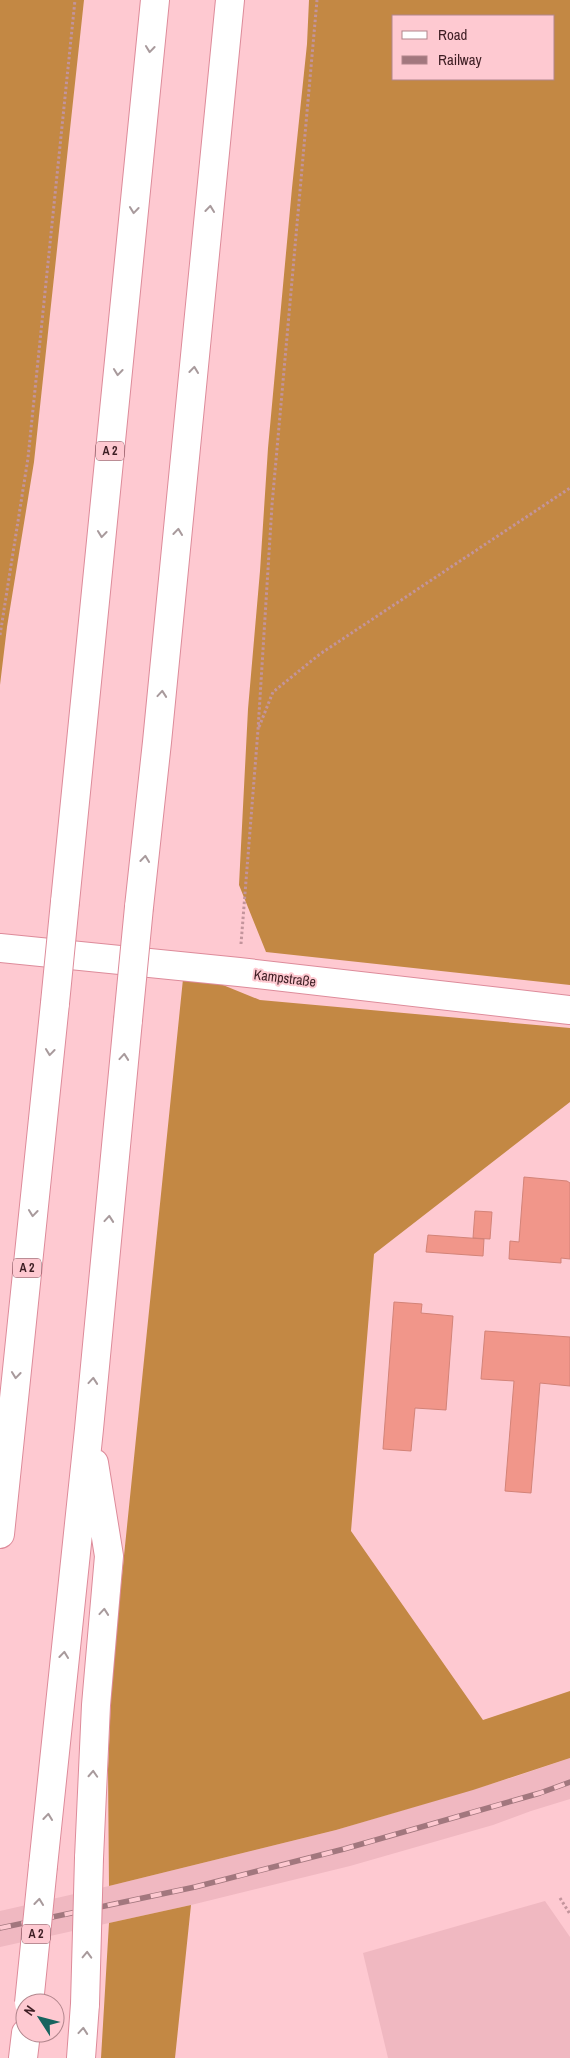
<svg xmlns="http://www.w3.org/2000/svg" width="570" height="2058" font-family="'Archivo Narrow',sans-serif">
	<rect width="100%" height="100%" fill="#fec9d1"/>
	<path fill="#f0b8c1" d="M 570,1758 L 570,1799 L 531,1811 L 493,1825 L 350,1866 L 191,1905 L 0,1947 L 0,1911 L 109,1886 L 336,1830 L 511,1778 Z
		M 545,1901 L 570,1937 L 570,2058 L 388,2058 L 363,1953 Z"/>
	<path fill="#c38844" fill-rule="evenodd" d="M 0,0 L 84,0 L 34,462 L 7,627 L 0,685 Z
		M 309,0 L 570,0 L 570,985 L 266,952 L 239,885 L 248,709 L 260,571 L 268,448 L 292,188 L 307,44 ZM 554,16 L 554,79 L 394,79 L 394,16 Z
		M 183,979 L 218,983 L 260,1000 L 570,1028 L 570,1102 L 374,1254 L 351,1531 L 483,1720 L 570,1691 L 570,1758 L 473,1790 L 336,1830 L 109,1886 L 108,1769 L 112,1673 Z
		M 191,1905 L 175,2058 L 101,2058 L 109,1923 Z"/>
	<path fill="#f1968a" stroke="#d38378" d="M 524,1177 L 567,1181 L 570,1183 L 570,1259 L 561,1258 L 561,1263 L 509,1259 L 510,1241 L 519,1242 Z
		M 475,1211 L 492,1212 L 490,1239 L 473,1238 Z
		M 428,1235 L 484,1239 L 483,1256 L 426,1252 Z
		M 394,1302 L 422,1304 L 421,1313 L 453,1316 L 446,1410 L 415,1408 L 411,1451 L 383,1449 Z
		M 485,1331 L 570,1337 L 570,1386 L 540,1383 L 531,1493 L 505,1491 L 514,1381 L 481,1379 Z"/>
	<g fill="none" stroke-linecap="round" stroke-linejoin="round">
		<defs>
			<path id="street" d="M 0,948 L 239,972 L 570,1010"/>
			<path id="highway" d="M 65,902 L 155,0
				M 139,907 L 157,742 L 230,0
				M 0,1534 L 55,1003
				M 89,1858 L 96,1705 L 109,1556 L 94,1463
				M 43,1866 L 89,1429 L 128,1020
				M 23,2058 L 26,2033
				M 81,2058 L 85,2004"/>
		</defs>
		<use href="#street" stroke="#dd8b9a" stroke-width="30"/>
		<use href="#highway" stroke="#dd8b9a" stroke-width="30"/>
		<path stroke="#c3949c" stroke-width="3" stroke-dasharray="2.5 2.5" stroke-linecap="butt" d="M 0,635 L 28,458 L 75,0
			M 259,727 L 273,692 L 320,654 L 570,488
			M 241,944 L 258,730 L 272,505 L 317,0
			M 560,1898 L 570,1914"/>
		<use href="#street" stroke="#fff" stroke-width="28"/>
		<use href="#highway" stroke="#fff" stroke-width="28"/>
		<defs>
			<path id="rail" d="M 0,1928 L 195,1887 L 344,1849 L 540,1793 L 570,1782"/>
		</defs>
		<use href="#rail" stroke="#a2777e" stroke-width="5.5"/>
		<use href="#rail" stroke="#fec9d1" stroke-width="4" stroke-dasharray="11" stroke-linecap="butt"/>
		<defs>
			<path id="highway-bridge" d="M 55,1003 L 65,902
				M 128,1020 L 139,907
				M 29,2003 L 43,1866
				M 85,2004 L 89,1858"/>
		</defs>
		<use href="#highway-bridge" stroke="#dd8b9a" stroke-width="30" stroke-linecap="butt"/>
		<use href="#highway-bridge" stroke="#fff" stroke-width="28"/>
	</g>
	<defs><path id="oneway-chevron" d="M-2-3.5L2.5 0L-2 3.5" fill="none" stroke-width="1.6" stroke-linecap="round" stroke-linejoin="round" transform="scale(1.25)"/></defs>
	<g stroke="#a89a9c">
		<use href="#oneway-chevron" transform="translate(150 49) rotate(96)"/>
		<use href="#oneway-chevron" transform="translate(210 209) rotate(-84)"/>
		<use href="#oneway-chevron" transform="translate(134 210) rotate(96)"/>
		<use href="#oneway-chevron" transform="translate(194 370) rotate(-84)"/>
		<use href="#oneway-chevron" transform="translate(118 372) rotate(96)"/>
		<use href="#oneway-chevron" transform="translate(178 532) rotate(-84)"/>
		<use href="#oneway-chevron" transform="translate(102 534) rotate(96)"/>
		<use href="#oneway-chevron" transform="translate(162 694) rotate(-85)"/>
		<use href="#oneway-chevron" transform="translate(145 859) rotate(-84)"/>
		<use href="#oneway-chevron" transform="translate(50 1052) rotate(96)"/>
		<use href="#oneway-chevron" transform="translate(124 1057) rotate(-85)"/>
		<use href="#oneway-chevron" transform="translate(33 1213) rotate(96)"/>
		<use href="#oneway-chevron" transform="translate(109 1219) rotate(-85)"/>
		<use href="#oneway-chevron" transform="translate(16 1375) rotate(96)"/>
		<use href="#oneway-chevron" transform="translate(93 1381) rotate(-85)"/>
		<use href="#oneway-chevron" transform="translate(104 1612) rotate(-85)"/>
		<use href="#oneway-chevron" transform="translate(64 1655) rotate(-84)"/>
		<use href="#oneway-chevron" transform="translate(93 1774) rotate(-87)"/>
		<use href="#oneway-chevron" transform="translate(48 1817) rotate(-84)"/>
		<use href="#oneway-chevron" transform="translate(39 1902) rotate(-84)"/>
		<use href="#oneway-chevron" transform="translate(87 1955) rotate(-88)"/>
		<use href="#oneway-chevron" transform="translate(83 2031) rotate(-85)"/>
	</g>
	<g text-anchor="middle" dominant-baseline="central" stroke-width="4" stroke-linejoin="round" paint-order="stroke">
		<g fill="#fec9d1" stroke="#785158" stroke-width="1">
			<rect x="96" y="441.5" width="28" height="19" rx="4"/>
			<rect x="13" y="1258.5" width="28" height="19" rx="4"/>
			<rect x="22" y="1924.5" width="28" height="19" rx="4"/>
		</g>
		<g font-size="12" font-weight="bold" fill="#3e1e24">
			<text x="110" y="451">A 2</text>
			<text x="27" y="1268">A 2</text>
			<text x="36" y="1934">A 2</text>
		</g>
		<g font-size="14" fill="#3e1e24" stroke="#fec9d1">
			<text transform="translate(285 978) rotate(7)">Kampstraße</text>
		</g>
	</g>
	<rect x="392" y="15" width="162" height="65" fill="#fec9d1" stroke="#b1858c"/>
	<rect x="402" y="31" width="25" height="8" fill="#ffffff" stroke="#b1858c"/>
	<text x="438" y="40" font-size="15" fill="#3e1e24">Road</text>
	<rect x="402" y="56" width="25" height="8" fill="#a2777e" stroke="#b1858c"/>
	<text x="438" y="65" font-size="15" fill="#3e1e24">Railway</text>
	<g transform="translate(40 2018) rotate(306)"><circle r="24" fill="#fec9d1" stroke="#b1858c"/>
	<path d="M0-4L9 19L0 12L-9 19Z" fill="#17645f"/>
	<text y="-8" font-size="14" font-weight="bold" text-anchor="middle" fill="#3e1e24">N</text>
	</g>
</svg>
